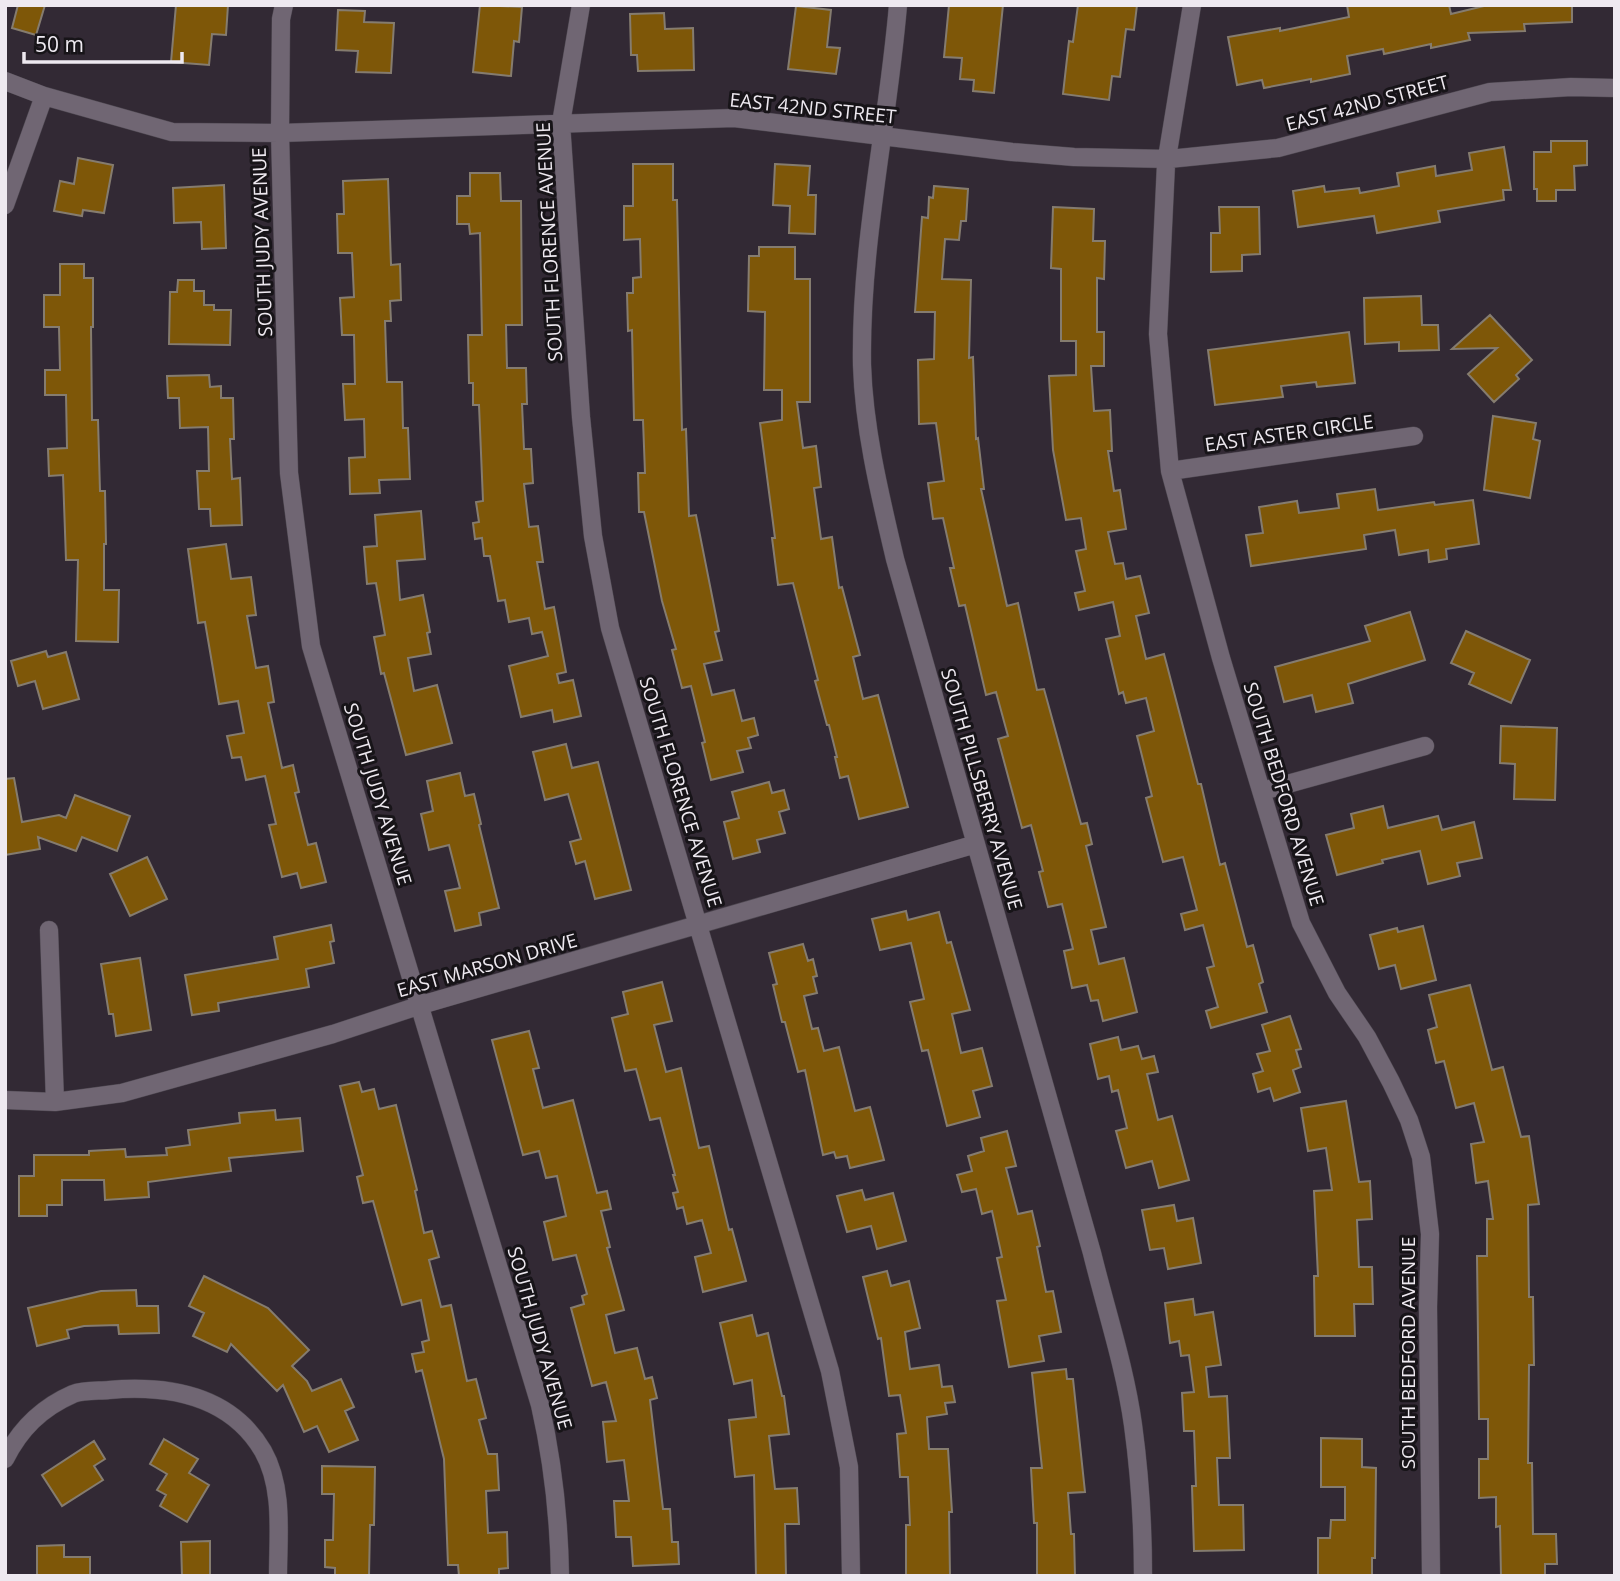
<svg xmlns="http://www.w3.org/2000/svg" width="1620" height="1581" font-family="'Open Sans',sans-serif">
	<rect width="100%" height="100%" fill="#322934"/>
	<path fill="#7e5708" stroke="#857c6f" stroke-width="2" d="M 18,5 L 45,5 L 36,35 L 12,28 Z
		M 176,5 L 228,5 L 226,35 L 212,34 L 209,65 L 171,62 Z
		M 480,5 L 522,7 L 519,42 L 514,41 L 511,76 L 473,72 Z
		M 949,5 L 1003,5 L 994,93 L 973,91 L 974,80 L 960,79 L 962,58 L 944,57 Z
		M 1078,5 L 1137,5 L 1134,30 L 1126,29 L 1120,77 L 1112,76 L 1109,100 L 1063,94 L 1069,41 L 1073,42 Z
		M 1347,5 L 1449,5 L 1451,14 L 1484,6 L 1572,5 L 1572,22 L 1524,24 L 1525,31 L 1468,33 L 1470,40 L 1431,48 L 1431,44 L 1384,54 L 1383,49 L 1347,56 L 1350,74 L 1311,82 L 1311,79 L 1264,88 L 1262,80 L 1237,85 L 1228,37 L 1280,28 L 1280,31 L 1349,17 Z
		M 796,6 L 831,10 L 827,47 L 840,48 L 836,74 L 788,69 Z
		M 338,10 L 365,11 L 364,22 L 394,23 L 391,73 L 356,72 L 358,51 L 336,50 Z
		M 664,13 L 665,29 L 693,28 L 694,70 L 638,71 L 637,55 L 631,55 L 630,14 Z
		M 1551,141 L 1587,141 L 1587,165 L 1574,166 L 1575,190 L 1556,190 L 1556,201 L 1537,201 L 1537,189 L 1534,189 L 1534,152 L 1551,152 Z
		M 1504,147 L 1511,190 L 1503,190 L 1504,200 L 1438,211 L 1440,222 L 1377,233 L 1374,216 L 1298,227 L 1293,191 L 1324,186 L 1325,192 L 1359,188 L 1360,193 L 1399,186 L 1397,173 L 1435,166 L 1436,176 L 1472,170 L 1469,153 Z
		M 78,158 L 113,165 L 104,213 L 83,210 L 82,216 L 54,211 L 60,181 L 74,184 Z
		M 633,164 L 673,164 L 673,200 L 677,200 L 682,430 L 686,429 L 689,516 L 696,515 L 719,631 L 715,632 L 722,660 L 704,664 L 712,695 L 734,690 L 742,721 L 754,718 L 758,735 L 748,738 L 751,748 L 737,751 L 743,772 L 711,780 L 702,743 L 705,742 L 691,686 L 682,688 L 672,650 L 676,649 L 662,601 L 644,512 L 639,512 L 638,473 L 645,473 L 643,420 L 634,420 L 632,330 L 628,331 L 627,293 L 633,293 L 633,278 L 641,277 L 640,239 L 624,240 L 624,206 L 633,206 Z
		M 775,164 L 810,166 L 808,195 L 816,195 L 815,234 L 789,233 L 790,206 L 773,205 Z
		M 470,173 L 500,173 L 501,201 L 521,201 L 522,325 L 506,325 L 507,368 L 526,368 L 527,404 L 522,404 L 524,449 L 531,449 L 533,483 L 524,484 L 529,527 L 538,526 L 543,562 L 537,562 L 545,609 L 554,607 L 566,672 L 557,674 L 559,683 L 573,680 L 581,716 L 554,722 L 552,710 L 521,717 L 509,666 L 548,656 L 542,632 L 532,634 L 529,618 L 509,622 L 505,600 L 498,601 L 490,556 L 484,556 L 482,538 L 475,539 L 473,523 L 479,522 L 476,502 L 483,501 L 479,405 L 473,405 L 473,383 L 469,383 L 468,335 L 482,335 L 480,233 L 470,234 L 469,224 L 457,224 L 457,196 L 470,196 Z
		M 388,179 L 391,265 L 400,264 L 401,300 L 390,301 L 391,321 L 385,321 L 387,382 L 402,382 L 403,428 L 408,428 L 410,479 L 379,480 L 380,493 L 350,494 L 349,458 L 365,457 L 364,419 L 345,420 L 343,384 L 355,384 L 354,335 L 342,335 L 340,298 L 354,297 L 352,253 L 338,253 L 337,214 L 344,214 L 343,181 Z
		M 224,185 L 226,248 L 202,249 L 201,222 L 174,223 L 173,188 Z
		M 934,186 L 968,189 L 966,221 L 961,221 L 959,240 L 945,239 L 942,279 L 971,280 L 969,358 L 973,357 L 976,439 L 978,438 L 984,489 L 981,489 L 1007,606 L 1018,603 L 1037,690 L 1044,689 L 1081,824 L 1087,823 L 1092,844 L 1086,846 L 1106,927 L 1091,930 L 1099,964 L 1124,958 L 1137,1012 L 1103,1021 L 1098,1000 L 1091,1001 L 1087,985 L 1072,988 L 1064,951 L 1073,949 L 1062,904 L 1048,907 L 1039,872 L 1043,871 L 1031,825 L 1022,828 L 998,739 L 1008,736 L 996,692 L 986,695 L 965,605 L 959,606 L 950,568 L 954,568 L 943,518 L 933,519 L 928,483 L 944,481 L 936,423 L 919,424 L 918,360 L 934,359 L 935,312 L 915,312 L 922,217 L 928,218 L 929,197 L 933,198 Z
		M 1053,207 L 1094,209 L 1093,241 L 1105,241 L 1104,279 L 1097,278 L 1097,332 L 1104,332 L 1104,366 L 1091,366 L 1094,411 L 1110,410 L 1112,451 L 1108,451 L 1114,491 L 1120,490 L 1126,529 L 1108,532 L 1115,564 L 1123,563 L 1126,579 L 1140,576 L 1149,613 L 1136,616 L 1146,659 L 1164,654 L 1198,784 L 1201,784 L 1220,865 L 1225,863 L 1247,947 L 1253,945 L 1263,982 L 1259,984 L 1267,1012 L 1211,1028 L 1206,1011 L 1218,1007 L 1207,968 L 1214,966 L 1203,925 L 1185,930 L 1181,914 L 1197,910 L 1183,857 L 1163,862 L 1146,798 L 1152,796 L 1137,736 L 1154,731 L 1146,698 L 1126,703 L 1123,692 L 1119,694 L 1106,639 L 1120,636 L 1113,602 L 1079,610 L 1075,593 L 1085,591 L 1076,551 L 1086,549 L 1081,518 L 1066,520 L 1053,450 L 1049,376 L 1076,375 L 1076,341 L 1061,341 L 1061,269 L 1051,268 Z
		M 1219,207 L 1259,207 L 1260,254 L 1242,255 L 1242,271 L 1211,272 L 1211,233 L 1220,233 Z
		M 759,247 L 795,247 L 795,279 L 810,279 L 810,402 L 797,402 L 803,448 L 816,446 L 821,487 L 814,488 L 821,539 L 832,537 L 839,588 L 842,587 L 860,655 L 853,657 L 863,699 L 878,695 L 908,807 L 859,819 L 848,776 L 840,778 L 835,757 L 837,757 L 829,725 L 827,725 L 815,681 L 818,680 L 793,583 L 778,585 L 772,538 L 775,538 L 760,423 L 782,420 L 782,390 L 764,390 L 765,312 L 748,311 L 749,256 L 759,256 Z
		M 60,264 L 84,264 L 84,278 L 93,278 L 93,327 L 91,327 L 92,420 L 98,420 L 100,491 L 105,491 L 106,544 L 104,544 L 104,590 L 119,590 L 118,642 L 76,641 L 78,560 L 66,560 L 63,475 L 49,476 L 48,449 L 67,448 L 66,395 L 45,395 L 45,370 L 60,370 L 59,327 L 44,327 L 44,295 L 60,295 Z
		M 178,280 L 194,280 L 194,291 L 204,291 L 204,305 L 214,305 L 214,310 L 231,310 L 230,345 L 169,344 L 170,292 L 177,292 Z
		M 1421,296 L 1422,325 L 1438,325 L 1439,350 L 1399,351 L 1399,342 L 1365,344 L 1364,298 Z
		M 1490,315 L 1532,360 L 1516,375 L 1519,379 L 1494,402 L 1468,374 L 1497,348 L 1452,349 Z
		M 1349,332 L 1355,383 L 1317,387 L 1316,382 L 1281,386 L 1283,397 L 1215,405 L 1208,350 Z
		M 209,375 L 210,387 L 221,386 L 221,398 L 233,398 L 234,439 L 230,439 L 232,479 L 240,478 L 242,525 L 211,526 L 210,509 L 199,509 L 197,471 L 209,471 L 208,427 L 180,428 L 179,398 L 168,398 L 167,376 Z
		M 1493,416 L 1536,423 L 1533,439 L 1540,441 L 1530,498 L 1484,490 Z
		M 1375,489 L 1378,510 L 1434,502 L 1435,505 L 1473,500 L 1479,544 L 1446,549 L 1447,559 L 1429,562 L 1428,550 L 1399,555 L 1395,530 L 1364,535 L 1366,549 L 1251,566 L 1246,535 L 1263,533 L 1259,507 L 1297,501 L 1299,513 L 1339,508 L 1337,494 Z
		M 421,511 L 425,559 L 397,561 L 400,600 L 423,595 L 430,632 L 427,633 L 431,654 L 408,658 L 414,691 L 437,685 L 452,743 L 406,755 L 384,673 L 381,674 L 374,637 L 385,635 L 376,583 L 367,584 L 364,547 L 377,546 L 375,515 Z
		M 226,544 L 231,579 L 251,577 L 256,615 L 247,616 L 256,668 L 268,666 L 274,702 L 268,703 L 282,768 L 293,765 L 299,792 L 295,793 L 308,845 L 316,843 L 326,882 L 301,888 L 297,873 L 282,877 L 269,825 L 276,824 L 265,776 L 246,780 L 241,757 L 232,758 L 227,736 L 244,733 L 238,701 L 219,704 L 205,622 L 198,623 L 188,549 Z
		M 1410,612 L 1425,660 L 1348,684 L 1353,703 L 1316,712 L 1312,695 L 1284,702 L 1275,667 L 1370,641 L 1365,626 Z
		M 1466,631 L 1530,660 L 1511,703 L 1469,684 L 1474,673 L 1451,663 Z
		M 46,651 L 48,657 L 66,652 L 79,699 L 43,709 L 35,681 L 18,686 L 11,661 Z
		M 1501,726 L 1557,728 L 1555,800 L 1514,799 L 1515,764 L 1500,763 Z
		M 566,744 L 572,768 L 598,762 L 631,890 L 595,899 L 585,861 L 576,864 L 570,842 L 581,839 L 568,794 L 545,800 L 533,752 Z
		M 460,773 L 465,796 L 474,794 L 481,824 L 479,825 L 499,908 L 479,913 L 481,925 L 455,931 L 445,891 L 460,888 L 449,845 L 429,850 L 421,814 L 433,811 L 427,781 Z
		M 14,778 L 22,822 L 59,815 L 66,818 L 75,795 L 130,816 L 117,851 L 82,837 L 76,851 L 38,837 L 40,849 L 5,855 L 5,779 Z
		M 769,782 L 772,793 L 784,790 L 789,809 L 779,812 L 785,833 L 757,840 L 760,852 L 733,859 L 724,822 L 739,818 L 732,792 Z
		M 1383,806 L 1388,828 L 1438,816 L 1442,830 L 1474,822 L 1482,858 L 1457,863 L 1460,876 L 1428,884 L 1420,851 L 1382,860 L 1383,863 L 1337,875 L 1326,835 L 1354,828 L 1351,814 Z
		M 147,857 L 167,899 L 130,916 L 110,874 Z
		M 906,911 L 908,920 L 939,912 L 947,943 L 951,942 L 970,1010 L 952,1014 L 961,1053 L 982,1048 L 992,1086 L 973,1091 L 980,1117 L 947,1126 L 928,1050 L 922,1051 L 910,1002 L 924,999 L 911,943 L 880,950 L 872,919 Z
		M 331,925 L 334,941 L 330,942 L 334,963 L 306,969 L 309,987 L 218,1003 L 219,1011 L 192,1015 L 185,975 L 278,959 L 274,937 Z
		M 1423,926 L 1436,980 L 1401,989 L 1395,965 L 1379,969 L 1370,935 L 1397,928 L 1398,932 Z
		M 803,944 L 808,961 L 813,959 L 817,976 L 813,977 L 817,993 L 804,996 L 812,1029 L 818,1028 L 824,1051 L 839,1047 L 855,1111 L 870,1107 L 884,1160 L 850,1168 L 847,1156 L 836,1158 L 834,1152 L 823,1155 L 805,1070 L 798,1072 L 785,1022 L 782,1022 L 773,985 L 777,984 L 769,953 Z
		M 140,958 L 151,1030 L 116,1036 L 113,1014 L 109,1014 L 101,964 Z
		M 662,982 L 672,1021 L 654,1025 L 666,1072 L 681,1068 L 699,1148 L 709,1146 L 729,1230 L 732,1229 L 746,1281 L 703,1292 L 695,1257 L 711,1253 L 702,1220 L 687,1224 L 683,1207 L 677,1209 L 673,1193 L 678,1192 L 673,1175 L 675,1175 L 660,1118 L 650,1120 L 636,1069 L 625,1071 L 612,1018 L 628,1014 L 623,992 Z
		M 1470,985 L 1492,1070 L 1503,1067 L 1521,1137 L 1529,1136 L 1539,1204 L 1528,1205 L 1529,1297 L 1533,1297 L 1534,1365 L 1529,1365 L 1528,1463 L 1532,1463 L 1533,1534 L 1556,1534 L 1557,1564 L 1545,1564 L 1545,1576 L 1501,1576 L 1500,1526 L 1496,1527 L 1496,1497 L 1479,1498 L 1479,1459 L 1488,1459 L 1488,1419 L 1479,1419 L 1477,1256 L 1487,1256 L 1487,1219 L 1493,1219 L 1488,1181 L 1476,1183 L 1471,1144 L 1484,1142 L 1474,1103 L 1456,1108 L 1444,1061 L 1436,1063 L 1428,1030 L 1437,1027 L 1429,995 Z
		M 1290,1016 L 1301,1049 L 1296,1050 L 1301,1067 L 1293,1070 L 1300,1092 L 1274,1101 L 1270,1088 L 1258,1092 L 1253,1074 L 1263,1071 L 1257,1054 L 1270,1051 L 1262,1025 Z
		M 529,1031 L 539,1068 L 533,1069 L 543,1108 L 573,1100 L 597,1193 L 607,1191 L 611,1209 L 601,1211 L 610,1247 L 607,1248 L 624,1310 L 606,1315 L 615,1353 L 637,1348 L 645,1379 L 652,1377 L 657,1398 L 650,1400 L 663,1509 L 670,1509 L 672,1542 L 678,1542 L 679,1564 L 633,1566 L 631,1537 L 616,1537 L 614,1501 L 629,1501 L 624,1460 L 607,1462 L 603,1422 L 616,1421 L 606,1382 L 592,1386 L 571,1308 L 584,1304 L 582,1296 L 587,1294 L 576,1255 L 553,1260 L 544,1222 L 566,1216 L 557,1176 L 546,1178 L 539,1151 L 523,1155 L 492,1040 Z
		M 1118,1037 L 1121,1050 L 1138,1046 L 1142,1059 L 1154,1056 L 1158,1072 L 1147,1074 L 1158,1120 L 1172,1116 L 1189,1180 L 1159,1188 L 1152,1161 L 1126,1168 L 1116,1131 L 1127,1128 L 1118,1090 L 1112,1092 L 1109,1076 L 1098,1079 L 1090,1044 Z
		M 359,1082 L 362,1092 L 374,1089 L 379,1109 L 396,1105 L 417,1190 L 415,1191 L 424,1233 L 432,1231 L 439,1257 L 429,1260 L 441,1307 L 451,1305 L 467,1381 L 476,1379 L 486,1418 L 479,1420 L 488,1454 L 497,1454 L 499,1490 L 486,1491 L 488,1533 L 507,1532 L 508,1568 L 499,1569 L 499,1576 L 459,1576 L 458,1565 L 448,1565 L 444,1459 L 422,1370 L 416,1372 L 412,1354 L 424,1352 L 422,1342 L 429,1340 L 421,1300 L 402,1305 L 373,1201 L 363,1203 L 357,1177 L 363,1175 L 340,1086 Z
		M 1346,1101 L 1359,1182 L 1370,1181 L 1372,1219 L 1357,1220 L 1359,1267 L 1372,1267 L 1373,1304 L 1354,1304 L 1355,1336 L 1315,1336 L 1314,1276 L 1318,1276 L 1314,1191 L 1332,1190 L 1326,1148 L 1308,1151 L 1301,1108 Z
		M 275,1110 L 276,1120 L 300,1118 L 303,1151 L 229,1158 L 231,1171 L 148,1182 L 149,1197 L 105,1200 L 104,1180 L 62,1180 L 62,1205 L 47,1205 L 47,1216 L 19,1216 L 19,1176 L 34,1176 L 34,1155 L 89,1155 L 89,1151 L 125,1149 L 126,1157 L 167,1155 L 166,1148 L 190,1145 L 188,1130 L 240,1123 L 239,1113 Z
		M 1007,1131 L 1016,1166 L 1006,1168 L 1018,1214 L 1032,1211 L 1040,1246 L 1037,1247 L 1046,1292 L 1053,1291 L 1061,1332 L 1039,1336 L 1044,1361 L 1009,1367 L 997,1301 L 1006,1300 L 997,1258 L 1002,1257 L 992,1211 L 982,1214 L 976,1189 L 962,1192 L 957,1175 L 972,1171 L 968,1156 L 984,1151 L 981,1138 Z
		M 862,1190 L 865,1200 L 893,1193 L 906,1241 L 877,1249 L 871,1226 L 847,1232 L 837,1196 Z
		M 1174,1205 L 1177,1221 L 1193,1218 L 1201,1263 L 1168,1269 L 1164,1248 L 1150,1250 L 1142,1210 Z
		M 887,1271 L 891,1286 L 909,1281 L 920,1328 L 905,1332 L 910,1369 L 939,1365 L 942,1387 L 952,1386 L 955,1402 L 945,1403 L 947,1414 L 927,1417 L 929,1449 L 948,1449 L 952,1512 L 949,1512 L 950,1576 L 906,1576 L 906,1525 L 910,1525 L 908,1477 L 900,1477 L 897,1434 L 906,1433 L 900,1395 L 889,1396 L 881,1338 L 878,1339 L 863,1277 Z
		M 204,1276 L 268,1308 L 309,1350 L 292,1366 L 307,1381 L 312,1391 L 341,1379 L 354,1407 L 345,1411 L 358,1440 L 329,1452 L 317,1426 L 304,1432 L 283,1385 L 277,1391 L 231,1344 L 227,1352 L 193,1336 L 204,1313 L 189,1306 Z
		M 136,1290 L 137,1306 L 158,1306 L 159,1333 L 119,1334 L 118,1325 L 84,1326 L 67,1330 L 69,1338 L 37,1346 L 28,1308 L 101,1291 Z
		M 1193,1299 L 1195,1315 L 1213,1312 L 1221,1365 L 1206,1367 L 1209,1397 L 1227,1396 L 1230,1458 L 1217,1458 L 1219,1505 L 1243,1505 L 1244,1550 L 1194,1551 L 1192,1486 L 1196,1486 L 1194,1431 L 1184,1431 L 1182,1393 L 1194,1392 L 1189,1355 L 1181,1356 L 1179,1341 L 1170,1343 L 1165,1303 Z
		M 752,1315 L 757,1336 L 768,1333 L 782,1396 L 784,1396 L 789,1434 L 769,1436 L 775,1489 L 797,1488 L 799,1524 L 785,1524 L 786,1576 L 756,1576 L 754,1475 L 735,1477 L 729,1420 L 756,1417 L 752,1380 L 734,1384 L 720,1323 Z
		M 1066,1369 L 1067,1379 L 1073,1379 L 1085,1492 L 1068,1493 L 1071,1534 L 1074,1534 L 1075,1576 L 1037,1576 L 1037,1523 L 1034,1523 L 1031,1468 L 1042,1468 L 1032,1373 Z
		M 1321,1438 L 1362,1439 L 1362,1467 L 1376,1468 L 1375,1558 L 1372,1558 L 1372,1576 L 1318,1576 L 1318,1538 L 1330,1538 L 1331,1520 L 1345,1520 L 1345,1487 L 1321,1487 Z
		M 164,1439 L 198,1459 L 189,1473 L 209,1485 L 187,1522 L 160,1506 L 166,1495 L 157,1490 L 167,1474 L 150,1464 Z
		M 94,1441 L 105,1459 L 94,1466 L 103,1480 L 62,1506 L 42,1475 Z
		M 322,1466 L 375,1467 L 374,1525 L 370,1525 L 369,1576 L 335,1576 L 335,1568 L 325,1567 L 325,1540 L 333,1540 L 334,1494 L 322,1494 Z
		M 210,1541 L 210,1576 L 182,1576 L 181,1542 Z
		M 64,1545 L 64,1557 L 90,1557 L 90,1576 L 37,1576 L 37,1546 Z"/>
	<g fill="none" stroke-linecap="round" stroke-linejoin="round">
		<defs>
			<path id="minor" d="M 284,5 L 281,19 L 280,133 L 289,473 L 311,646 L 540,1405 C 553,1462 559,1517 560,1576
				M 581,5 L 561,123 L 581,417 L 593,536 L 610,628 L 830,1371 L 849,1467 L 851,1576
				M 898,5 C 888,125 860,244 862,365 C 864,430 880,495 895,559 L 1092,1253 C 1106,1310 1125,1367 1133,1425 C 1140,1476 1143,1525 1143,1576
				M 1192,5 L 1166,164 L 1158,334 L 1170,471 L 1221,658 L 1301,923 L 1337,993 L 1367,1037 L 1391,1082 L 1409,1120 L 1421,1157 L 1430,1234 L 1428,1307 L 1431,1576
				M 5,81 L 44,96 L 172,132 L 280,133 L 734,118 L 1012,152 L 1074,157 L 1169,159 L 1278,148 L 1490,92 L 1571,87 L 1615,88
				M 5,205 L 44,96
				M 1170,471 L 1414,436
				M 1262,791 L 1425,746
				M 49,930 L 55,1102
				M 5,1100 L 55,1102 L 122,1093 L 333,1034 L 421,1005 L 976,844
				M 5,1459 C 20,1429 41,1408 73,1394 C 83,1390 98,1391 109,1390 C 168,1385 230,1395 263,1451 C 284,1488 278,1535 278,1576"/>
		</defs>
		<use href="#minor" stroke="#4c464f" stroke-width="19"/>
		<use href="#minor" stroke="#706673" stroke-width="18"/>
	</g>
	<g text-anchor="middle" dominant-baseline="central" stroke-width="6" stroke-linejoin="round" paint-order="stroke">
		<g font-size="19" fill="#eee9f0" stroke="#171418">
			<text transform="translate(1367 103) rotate(-15)">EAST 42ND STREET</text>
			<text transform="translate(813 108) rotate(6)">EAST 42ND STREET</text>
			<text transform="translate(262 242) rotate(-92)">SOUTH JUDY AVENUE</text>
			<text transform="translate(549 242) rotate(-93)">SOUTH FLORENCE AVENUE</text>
			<text transform="translate(1289 433) rotate(-8)">EAST ASTER CIRCLE</text>
			<text transform="translate(982 789) rotate(74)">SOUTH PILLSBERRY AVENUE</text>
			<text transform="translate(681 792) rotate(73)">SOUTH FLORENCE AVENUE</text>
			<text transform="translate(378 794) rotate(73)">SOUTH JUDY AVENUE</text>
			<text transform="translate(1284 794) rotate(73)">SOUTH BEDFORD AVENUE</text>
			<text transform="translate(487 965) rotate(-16)">EAST MARSON DRIVE</text>
			<text transform="translate(540 1338) rotate(74)">SOUTH JUDY AVENUE</text>
			<text transform="translate(1408 1353) rotate(-90)">SOUTH BEDFORD AVENUE</text>
		</g>
	</g>
	<rect width="1620" height="1581" fill="none" stroke="#eee9f0" stroke-width="14"/>
	<path d="M24 52v10h158v-10" fill="none" stroke="#eee9f0" stroke-width="3.5"/>
	<text x="35" y="52" font-size="21" fill="#eee9f0" stroke="#171418" stroke-width="5" paint-order="stroke">50 m</text>
</svg>
